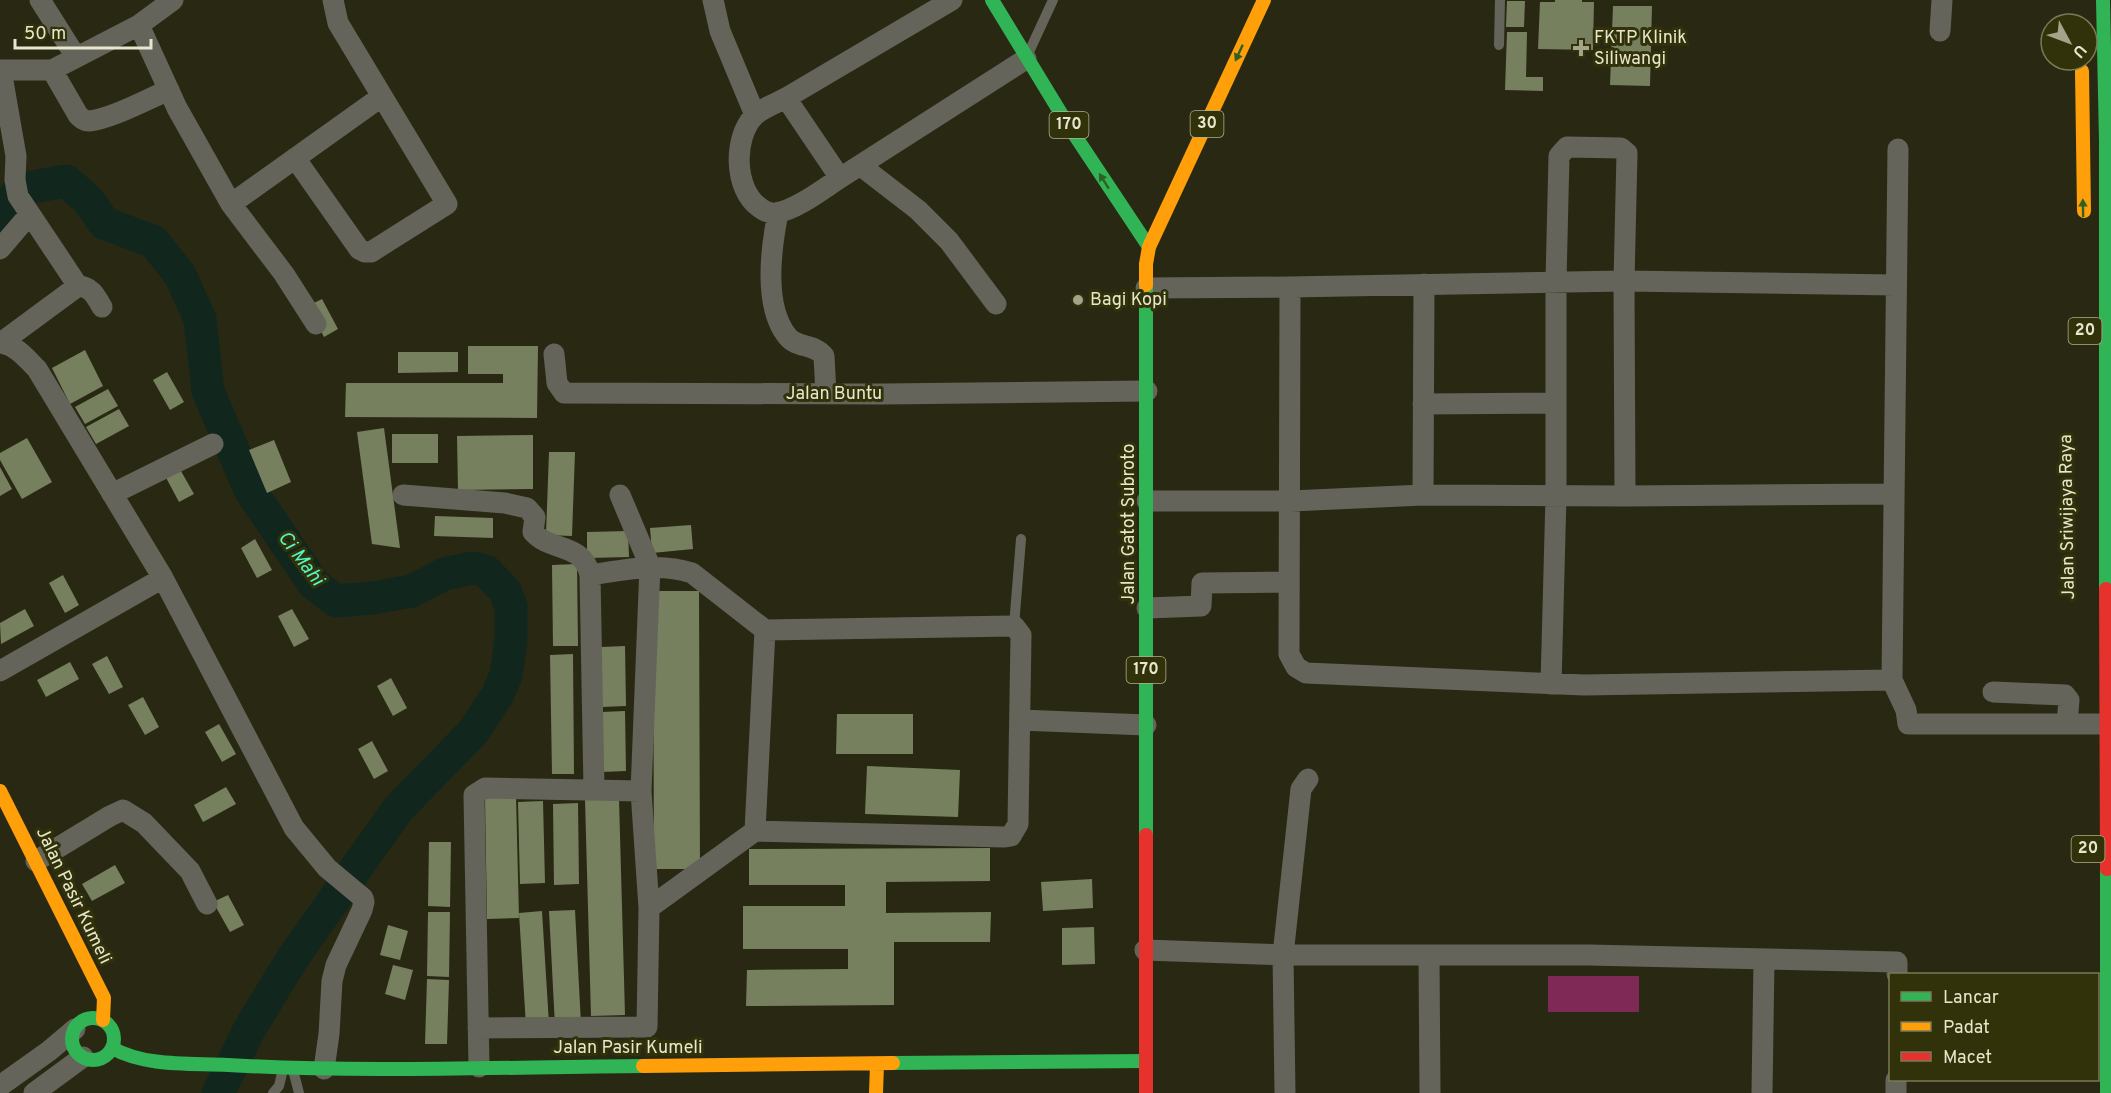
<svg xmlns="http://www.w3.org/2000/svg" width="2111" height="1093" font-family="Overpass,sans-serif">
	<rect width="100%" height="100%" fill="#292913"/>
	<path fill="#7f2957" d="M 1548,976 L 1639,976 L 1639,1012 L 1548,1012 Z"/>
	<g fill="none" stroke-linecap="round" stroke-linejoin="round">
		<path stroke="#11261d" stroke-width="33" d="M 0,218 L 20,189 L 66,181 L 88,200 L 104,223 L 154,242 L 180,275 L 200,319 L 208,391 L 250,490 L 314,584 L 336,601 L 372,598 L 412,591 L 444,574 L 473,568 L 486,571 L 505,591 L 511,606 L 511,640 L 506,675 L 498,694 L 473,732 L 398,809 L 292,959 L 249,1030 L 218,1093"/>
	</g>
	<path fill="#76805f" d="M 1555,0 L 1582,0 L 1582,2 L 1594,2 L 1593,50 L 1538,49 L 1540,2 L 1555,2 Z
		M 1507,1 L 1525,1 L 1524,27 L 1506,27 Z
		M 1613,6 L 1652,6 L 1650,86 L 1610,85 Z
		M 1507,32 L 1527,32 L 1526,77 L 1543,77 L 1543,91 L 1505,90 Z
		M 322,299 L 338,329 L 324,337 L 308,306 Z
		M 468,346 L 538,346 L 537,418 L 345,417 L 346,383 L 503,383 L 503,374 L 468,374 Z
		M 85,350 L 103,386 L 70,404 L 52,368 Z
		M 398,352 L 458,352 L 458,372 L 398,373 Z
		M 167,372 L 184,402 L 170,410 L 153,380 Z
		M 108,389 L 118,406 L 85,424 L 75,407 Z
		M 119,409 L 129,426 L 96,444 L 86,427 Z
		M 384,428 L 400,548 L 372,544 L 357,432 Z
		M 392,434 L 438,434 L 438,463 L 392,463 Z
		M 533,435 L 533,489 L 458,490 L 457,436 Z
		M 27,438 L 52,482 L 22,499 L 0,460 L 0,453 Z
		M 274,440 L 291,482 L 267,493 L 249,450 Z
		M 549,452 L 575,452 L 572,536 L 546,535 Z
		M 177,464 L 194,494 L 179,502 L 163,472 Z
		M 0,467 L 12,489 L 0,496 Z
		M 435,516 L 493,518 L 493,538 L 434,536 Z
		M 691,525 L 693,549 L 652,553 L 650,528 Z
		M 628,531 L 629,557 L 587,558 L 587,532 Z
		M 255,539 L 272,570 L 257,578 L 241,548 Z
		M 577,564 L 578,646 L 553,646 L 552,565 Z
		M 63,575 L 79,605 L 65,613 L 49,583 Z
		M 653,591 L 699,591 L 700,869 L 654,869 Z
		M 25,609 L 34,626 L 1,644 L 0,623 Z
		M 292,609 L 309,639 L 294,647 L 278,616 Z
		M 625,646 L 626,706 L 602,707 L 601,647 Z
		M 573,654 L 574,774 L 552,774 L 550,655 Z
		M 107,656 L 123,687 L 109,694 L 92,664 Z
		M 70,662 L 79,679 L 46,697 L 37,680 Z
		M 391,678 L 407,708 L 393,716 L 377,686 Z
		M 143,697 L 159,727 L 145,735 L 128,705 Z
		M 625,711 L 626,771 L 602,772 L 601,712 Z
		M 837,714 L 913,714 L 913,754 L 836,754 Z
		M 219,724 L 236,754 L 222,762 L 205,732 Z
		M 372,741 L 388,771 L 374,779 L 358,749 Z
		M 867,766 L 960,770 L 958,817 L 865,814 Z
		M 226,787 L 236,804 L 203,822 L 194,805 Z
		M 516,797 L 519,918 L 487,919 L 485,798 Z
		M 619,799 L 625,1015 L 591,1016 L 585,800 Z
		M 543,801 L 545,883 L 520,884 L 518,802 Z
		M 578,803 L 579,884 L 554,885 L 553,804 Z
		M 429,842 L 451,842 L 450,907 L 428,906 Z
		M 990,848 L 990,881 L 886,882 L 886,913 L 991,912 L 990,942 L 894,942 L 894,1005 L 746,1006 L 747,970 L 848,969 L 848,949 L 743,949 L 743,906 L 845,906 L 845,885 L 749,885 L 749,849 Z
		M 115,865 L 125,883 L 92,901 L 82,884 Z
		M 1092,879 L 1093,908 L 1043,911 L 1041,882 Z
		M 228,895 L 244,925 L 230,932 L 213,902 Z
		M 575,910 L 581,1024 L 555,1026 L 549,911 Z
		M 542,911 L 549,1024 L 526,1026 L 519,913 Z
		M 428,912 L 450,912 L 449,977 L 427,976 Z
		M 388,925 L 408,931 L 400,960 L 380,955 Z
		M 1094,927 L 1095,964 L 1062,965 L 1062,928 Z
		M 393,965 L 413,970 L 405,1000 L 385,994 Z
		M 427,979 L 449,980 L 447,1044 L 425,1044 Z"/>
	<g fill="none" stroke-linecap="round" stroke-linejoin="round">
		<path stroke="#64645a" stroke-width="10" d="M 1499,45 L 1500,0
			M 1029,52 L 1053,0
			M 1014,626 L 1021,539
			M 293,1070 L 299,1093
			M 273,1093 L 279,1086 L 283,1069"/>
		<path stroke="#64645a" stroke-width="21" d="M 40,0 L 76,57
			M 713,0 L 720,31 L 755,115
			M 139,25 L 177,108 L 231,204 L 284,274 L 316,324
			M 1940,31 L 1942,0
			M 0,70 L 52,70 L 139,25 L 173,0
			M 1,70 L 16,156 L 15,180 L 18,196 L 78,286
			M 52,70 L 78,115 C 81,118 84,121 89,121 C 111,119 148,99 169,90
			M 786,98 L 952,0
			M 1898,149 L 1892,680 L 1906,710 L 1908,724 L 2111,724
			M 295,158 L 359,249 L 365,252 L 371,252 L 447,204 L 338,23 L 333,0
			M 861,166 L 918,210 L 949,241 L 996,304
			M 840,178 C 823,189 796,210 776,213 C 769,214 764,211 759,207 C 734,189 733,138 754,116 C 762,108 777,103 786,98 L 840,178 L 1026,59
			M 231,204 L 381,97
			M 778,213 C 771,248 763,307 788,337 C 797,348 815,344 824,356 L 826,394
			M 0,249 L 29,215
			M 78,286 C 91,286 96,297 102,307
			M 1290,287 L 1289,654 L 1296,667 L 1306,673 L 1584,685 L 1892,680
			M 1146,288 L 1290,287 L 1624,281 L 1896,285
			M 2,342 L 78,286
			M 0,343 C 16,345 26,358 37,369 L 163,578 L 294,828 L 327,868 L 363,898 L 364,902 L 362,910 L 336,965 L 332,981 L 329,1034 L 324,1069
			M 554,354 L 557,383 L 564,393 L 883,394 L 1147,391
			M 1423,404 L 1556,403
			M 112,494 L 213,444
			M 403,495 L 505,503 L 527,508 L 535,517 L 533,532 C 550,552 583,542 590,575 C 625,570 658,562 692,573 L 765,630 L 1014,626 L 1021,635 L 1018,824 L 1011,836 L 1005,837 L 755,831 L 649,908
			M 1423,495 L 1424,284
			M 1147,501 L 1291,501 L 1423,495 L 1625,496 L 1893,494
			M 590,575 L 594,789
			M 1147,608 L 1201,606 L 1202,583 L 1288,582
			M 0,671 L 163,578
			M 1551,684 L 1556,496 L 1556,281 L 1559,156 L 1567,147 L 1621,148 L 1627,153 L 1624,281 L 1625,496
			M 1993,692 L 2065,695 L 2069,700 L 2067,724
			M 1020,720 L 1146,725
			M 755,831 L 765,630
			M 36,861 L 110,816 L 123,810 L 144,823 L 190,871 L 207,904
			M 1145,950 L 1283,955 L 1588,955 L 1897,962 L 1897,974
			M 1429,955 L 1430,1093
			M 478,1028 L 647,1027 L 649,908 L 641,791 L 650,566 L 620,495
			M 479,1067 L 474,795 L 485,788 L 641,791
			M 0,1086 L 49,1051 L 75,1029
			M 34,1093 L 83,1057
			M 1285,1093 L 1283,955 L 1301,789 L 1308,779
			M 1762,1093 L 1764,960
			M 1896,1093 L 1896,1080"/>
		<path stroke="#30b455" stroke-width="14" d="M 992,0 L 1068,125 L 1149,247
			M 2103,0 L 2106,141 L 2106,589
			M 1146,285 L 1146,835
			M 2107,869 L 2107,1093
			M72 1039a21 21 0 1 1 42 0a21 21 0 1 1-42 0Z
			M 112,1048 C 146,1067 190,1063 228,1065 C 366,1073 505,1067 643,1066
			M 893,1063 L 1146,1061"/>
		<path stroke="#ff9f0a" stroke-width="14" d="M 2082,71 L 2084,211
			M 1146,285 L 1146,264 L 1149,247 L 1264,0
			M 0,791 L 104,998 L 103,1020
			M 643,1066 L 893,1063
			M 876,1093 L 877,1065"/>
		<path stroke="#e5322d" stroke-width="14" d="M 2106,589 L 2107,869
			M 1146,835 L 1146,1093"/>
	</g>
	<defs><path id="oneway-solid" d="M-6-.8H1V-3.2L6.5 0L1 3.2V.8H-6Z" transform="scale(1.5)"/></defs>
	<g fill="#316024">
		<use href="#oneway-solid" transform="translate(1239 53) rotate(115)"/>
		<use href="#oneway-solid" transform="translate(1104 181) rotate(-122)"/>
		<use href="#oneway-solid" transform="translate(2083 208) rotate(-91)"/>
	</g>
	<g fill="#a4a48b" stroke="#32320a" stroke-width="2">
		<path d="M1578 39h6v6h6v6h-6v6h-6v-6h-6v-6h6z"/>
		<circle cx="1078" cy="300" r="6"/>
	</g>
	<g text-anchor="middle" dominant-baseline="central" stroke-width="6" stroke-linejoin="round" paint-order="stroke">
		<g fill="#32320a" stroke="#b0b192" stroke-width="1.5">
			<rect x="1190.5" y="111" width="33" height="26" rx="4.5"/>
			<rect x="1049.5" y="112" width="39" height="26" rx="4.5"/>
			<rect x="2068.5" y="318" width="33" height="26" rx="4.5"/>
			<rect x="1126.5" y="657" width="39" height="26" rx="4.5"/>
			<rect x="2071.5" y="836" width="33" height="26" rx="4.5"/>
		</g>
		<g font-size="16" font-weight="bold" fill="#e6e7cc">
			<text x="1207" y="124">30</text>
			<text x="1069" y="125">170</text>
			<text x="2085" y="331">20</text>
			<text x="1146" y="670">170</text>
			<text x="2088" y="849">20</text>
		</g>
		<g font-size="18" fill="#e6e7cc" stroke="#32320a" text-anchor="start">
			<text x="1594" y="38">FKTP Klinik<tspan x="1594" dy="21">Siliwangi</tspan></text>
			<text x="1090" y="300">Bagi Kopi</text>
		</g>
		<g font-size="18" fill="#e6e7cc" stroke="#32320a">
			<text x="834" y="394">Jalan Buntu</text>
			<text transform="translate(2068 517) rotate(-91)">Jalan Sriwijaya Raya</text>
			<text transform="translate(1129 524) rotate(-90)">Jalan Gatot Subroto</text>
			<text transform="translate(73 896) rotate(64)">Jalan Pasir Kumeli</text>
			<text x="628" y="1048">Jalan Pasir Kumeli</text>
		</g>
		<g font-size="20" font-style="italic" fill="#50f6c4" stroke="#32320a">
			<text transform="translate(300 559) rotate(53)">Ci Mahi</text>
		</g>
	</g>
	<rect x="1889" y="973" width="210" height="108" fill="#32320a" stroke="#7a7a58" stroke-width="1.5"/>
	<rect x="1901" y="992" width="30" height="9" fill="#30b455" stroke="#7a7a58" stroke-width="1.5"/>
	<text x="1943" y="1003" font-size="18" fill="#e6e7cc">Lancar</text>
	<rect x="1901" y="1022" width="30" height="9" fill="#ff9f0a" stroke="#7a7a58" stroke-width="1.5"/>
	<text x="1943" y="1033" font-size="18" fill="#e6e7cc">Padat</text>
	<rect x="1901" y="1052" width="30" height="9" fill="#e5322d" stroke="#7a7a58" stroke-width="1.5"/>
	<text x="1943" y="1063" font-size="18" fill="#e6e7cc">Macet</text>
	<g transform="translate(2069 42) rotate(131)"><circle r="28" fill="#32320a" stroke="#7a7a58" stroke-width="1.5"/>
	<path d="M0-4.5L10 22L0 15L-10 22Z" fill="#a4a48b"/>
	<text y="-9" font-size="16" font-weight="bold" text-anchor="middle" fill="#e6e7cc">U</text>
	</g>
	<path d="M15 39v9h136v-9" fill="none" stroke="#e6e7cc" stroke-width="3"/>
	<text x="24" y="39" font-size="18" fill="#e6e7cc" stroke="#32320a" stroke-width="4.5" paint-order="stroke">50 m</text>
</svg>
